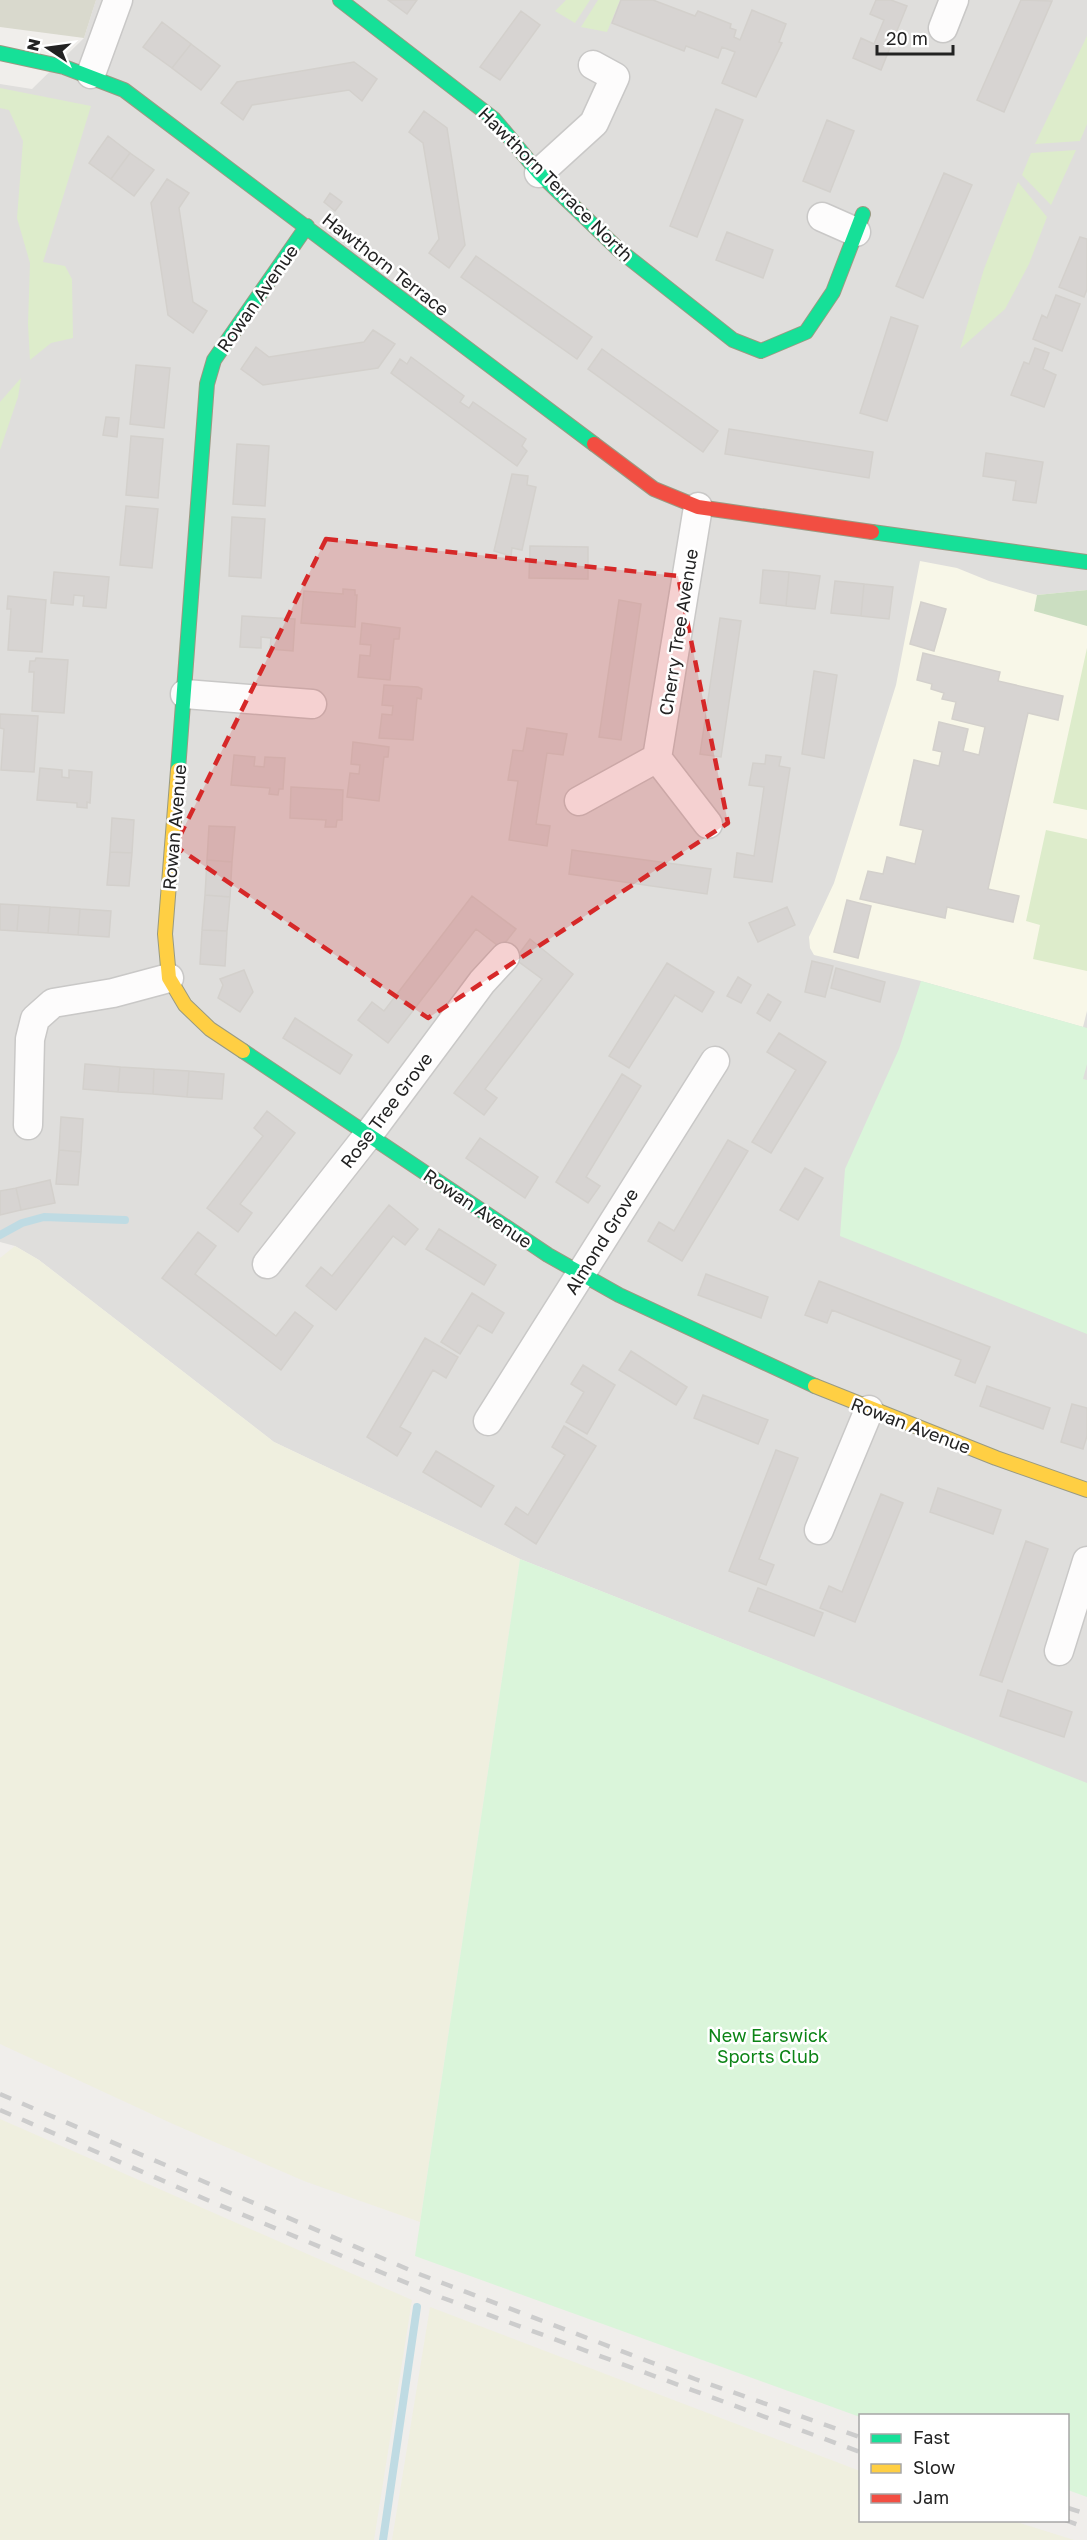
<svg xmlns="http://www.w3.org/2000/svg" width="1087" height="2540" font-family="'Golos Text',sans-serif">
	<rect width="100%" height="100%" fill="#f0eeeb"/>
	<path fill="#dfdedc" d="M 96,0 L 1087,0 L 1087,1784 L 520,1559 L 274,1442 L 39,1260 L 15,1246 L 0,1242 L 0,84 L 32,89 L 84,38 Z"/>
	<path fill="#f8f7e8" d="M 920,561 L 957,568 L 989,581 L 1037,595 L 1087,590 L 1087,1011 L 1083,1027 L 921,981 L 814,955 L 810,948 L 809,937 L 834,883 L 896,685 Z"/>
	<path fill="#d9d9cd" d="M 0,0 L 96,0 L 84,38 L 0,27 Z"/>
	<path fill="#efefdf" d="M 15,1246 L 39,1260 L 274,1442 L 520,1559 L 420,2222 L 304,2181 L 173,2124 L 0,2044 L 0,1258 Z
		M 0,2119 L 412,2300 L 374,2540 L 0,2540 Z
		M 430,2307 L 860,2471 L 860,2520 L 1014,2521 L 1074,2540 L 392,2540 Z"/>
	<path fill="#ddeccb" d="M 566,0 L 590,0 L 575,23 L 555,11 Z
		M 598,0 L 620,0 L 607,32 L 581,27 Z
		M 1087,36 L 1087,124 L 1080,141 L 1035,144 Z
		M 0,88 L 91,106 L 43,262 L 65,266 L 72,279 L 73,338 L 51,343 L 30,360 L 28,324 L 30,263 L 17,218 L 23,141 L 9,110 L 0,108 Z
		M 1076,150 L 1051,205 L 1022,175 L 1031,153 Z
		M 1018,182 L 1047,217 L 1029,264 L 1005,309 L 960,349 L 984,269 Z
		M 21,378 L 18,397 L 0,450 L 0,402 Z
		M 1087,648 L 1087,810 L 1053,803 Z
		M 1046,830 L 1087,839 L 1087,971 L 1033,959 L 1040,925 L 1026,921 Z"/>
	<path fill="#cbdec1" d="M 1087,590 L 1087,626 L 1034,611 L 1037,595 Z"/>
	<path fill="#daf5da" d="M 921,981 L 1087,1028 L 1087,1064 L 1083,1079 L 1087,1080 L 1087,1334 L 840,1236 L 845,1169 L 899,1049 Z
		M 520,1559 L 1087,1783 L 1087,2497 L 1068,2490 L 1068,2416 L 860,2417 L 415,2256 Z"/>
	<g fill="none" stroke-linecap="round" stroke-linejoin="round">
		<path stroke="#bfdbe3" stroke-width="8" d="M 0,1235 L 22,1223 L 44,1217 L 125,1220
			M 383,2540 L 417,2307"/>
	</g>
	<path fill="#d7d4d2" stroke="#d3d0cc" stroke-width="1.5" d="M 388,0 L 417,0 L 407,14 Z
		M 621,0 L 653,0 L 695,16 L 698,11 L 731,24 L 730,28 L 736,30 L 734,37 L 740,40 L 752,10 L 786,24 L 779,42 L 782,43 L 756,97 L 722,83 L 735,52 L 722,47 L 718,58 L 686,46 L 684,51 L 612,23 Z
		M 876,0 L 891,0 L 907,6 L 881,70 L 853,58 L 861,38 L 874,44 L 884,20 L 870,14 Z
		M 1021,0 L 1052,1 L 1004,112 L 977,100 Z
		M 521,11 L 540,25 L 500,80 L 480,67 Z
		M 162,22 L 191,44 L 172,68 L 143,47 Z
		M 191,44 L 220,66 L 201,90 L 172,68 Z
		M 354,62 L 377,79 L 362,101 L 349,90 L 252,105 L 243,120 L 221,103 L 237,82 Z
		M 716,109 L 743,120 L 697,237 L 670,226 Z
		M 424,111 L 447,128 L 465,245 L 449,268 L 429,253 L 439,239 L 423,143 L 409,132 Z
		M 827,120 L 854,131 L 830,192 L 803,181 Z
		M 108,136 L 130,153 L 111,179 L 89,163 Z
		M 130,153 L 154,170 L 134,196 L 111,179 Z
		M 944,173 L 972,185 L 923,298 L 896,286 Z
		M 167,179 L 189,193 L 179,208 L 193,302 L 207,311 L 193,333 L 168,315 L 151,203 Z
		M 330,193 L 342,202 L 335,211 L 324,202 Z
		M 727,232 L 773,250 L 763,278 L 716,260 Z
		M 1080,237 L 1087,239 L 1087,289 L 1084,297 L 1059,287 Z
		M 476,256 L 592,337 L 577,359 L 461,277 Z
		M 1056,295 L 1080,304 L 1062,351 L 1033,339 L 1042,315 L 1047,318 Z
		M 891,317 L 918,326 L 887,421 L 860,413 Z
		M 373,330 L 395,344 L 378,368 L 263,385 L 241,369 L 256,347 L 269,357 L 364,342 Z
		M 1035,348 L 1049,353 L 1043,369 L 1056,375 L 1044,407 L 1011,395 L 1024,362 L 1029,364 Z
		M 602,349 L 718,431 L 703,452 L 588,369 Z
		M 411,357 L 464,396 L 460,402 L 469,408 L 473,402 L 526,439 L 522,446 L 527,451 L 517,466 L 391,373 L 400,359 L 407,364 Z
		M 136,365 L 170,368 L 164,428 L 130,424 Z
		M 106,417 L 119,418 L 117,437 L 103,435 Z
		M 729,429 L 873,452 L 869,478 L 725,454 Z
		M 131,436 L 163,439 L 158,498 L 126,495 Z
		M 237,444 L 269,446 L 265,506 L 233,504 Z
		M 986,453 L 1043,462 L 1036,503 L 1013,500 L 1016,481 L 983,476 Z
		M 512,474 L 528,476 L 527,485 L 536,487 L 522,550 L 512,548 L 511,556 L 494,551 Z
		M 126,506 L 158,509 L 152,568 L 120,565 Z
		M 232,517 L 265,519 L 261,578 L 229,576 Z
		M 530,546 L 588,547 L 588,579 L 529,578 Z
		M 763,570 L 789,572 L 786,606 L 760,603 Z
		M 54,572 L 109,577 L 106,608 L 83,606 L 84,596 L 74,595 L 73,605 L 51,603 Z
		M 789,572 L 820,576 L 815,609 L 786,606 Z
		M 835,581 L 864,584 L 861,616 L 831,613 Z
		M 864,584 L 893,587 L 889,619 L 861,616 Z
		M 343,589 L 355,590 L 355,595 L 357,595 L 355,627 L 301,623 L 304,591 L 343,594 Z
		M 8,596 L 46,600 L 42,652 L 8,650 L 11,609 L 7,609 Z
		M 619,600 L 641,604 L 621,740 L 599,737 Z
		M 921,602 L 946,609 L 934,651 L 910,644 Z
		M 242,616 L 295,619 L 293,651 L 270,649 L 271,638 L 261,637 L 261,648 L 240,647 Z
		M 720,618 L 741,621 L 721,757 L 700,754 Z
		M 362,623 L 400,628 L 399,639 L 394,639 L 390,680 L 358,677 L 360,655 L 370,656 L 371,645 L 360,644 Z
		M 923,653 L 1000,672 L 998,681 L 1063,696 L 1058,720 L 1028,713 L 988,889 L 1019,896 L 1013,922 L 947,907 L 945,918 L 860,899 L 868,871 L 883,874 L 887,857 L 915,864 L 923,830 L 900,825 L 914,760 L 939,766 L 942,752 L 933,750 L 939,722 L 968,729 L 963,751 L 979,755 L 985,727 L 952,719 L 956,702 L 942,699 L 944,693 L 931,689 L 932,684 L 917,680 Z
		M 36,658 L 68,660 L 64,713 L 32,711 L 34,672 L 29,672 L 30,661 L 35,661 Z
		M 814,671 L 837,675 L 824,758 L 802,754 Z
		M 384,685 L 418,687 L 422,689 L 421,699 L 417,698 L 413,740 L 379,738 L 382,714 L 392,715 L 393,706 L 382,705 Z
		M 0,714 L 38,716 L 34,772 L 1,770 L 4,729 L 0,728 Z
		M 527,728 L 567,734 L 563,755 L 547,753 L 536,824 L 550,826 L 547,846 L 509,840 L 518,781 L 508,780 L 513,750 L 523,751 Z
		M 353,742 L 389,747 L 388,757 L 384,757 L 379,801 L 347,797 L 350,773 L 359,774 L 360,765 L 351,764 Z
		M 234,755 L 255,757 L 254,766 L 264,767 L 265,757 L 285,758 L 283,789 L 279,789 L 278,795 L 269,794 L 270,788 L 231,785 Z
		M 766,755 L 781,757 L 779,766 L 790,768 L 772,882 L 734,877 L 737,853 L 754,856 L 764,787 L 749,785 L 753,763 L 765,764 Z
		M 40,768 L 62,770 L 62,777 L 69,778 L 69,770 L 92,772 L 90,803 L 87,802 L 87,808 L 77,807 L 77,803 L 37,800 Z
		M 291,787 L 343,790 L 342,820 L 337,820 L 336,827 L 325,827 L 326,820 L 290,818 Z
		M 112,818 L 134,820 L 132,853 L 110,852 Z
		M 209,826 L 235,827 L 232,862 L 207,860 Z
		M 572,850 L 711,869 L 707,894 L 569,874 Z
		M 110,852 L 132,853 L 129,886 L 107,885 Z
		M 207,860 L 232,862 L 230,897 L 205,895 Z
		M 205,895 L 230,897 L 227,931 L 202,930 Z
		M 472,896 L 516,929 L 501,948 L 476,929 L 388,1043 L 358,1020 L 372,1002 L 384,1011 Z
		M 847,900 L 871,906 L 858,958 L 834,952 Z
		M 0,904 L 19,905 L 17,931 L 0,930 Z
		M 19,905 L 50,907 L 48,933 L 17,931 Z
		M 50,907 L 80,909 L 78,935 L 48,933 Z
		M 787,907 L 795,925 L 758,942 L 749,923 Z
		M 80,909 L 111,911 L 109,937 L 78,935 Z
		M 202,930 L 227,931 L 225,966 L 200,964 Z
		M 530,939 L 573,974 L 485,1089 L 497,1098 L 484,1115 L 454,1093 L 542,979 L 515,959 Z
		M 812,961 L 833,966 L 825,997 L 805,992 Z
		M 667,963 L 714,992 L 702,1012 L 675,995 L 629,1068 L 609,1056 Z
		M 836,968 L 885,982 L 880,1002 L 831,988 Z
		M 244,970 L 253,992 L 240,1012 L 218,998 L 223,985 L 220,979 Z
		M 738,977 L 751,985 L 741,1003 L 727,996 Z
		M 768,994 L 781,1002 L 770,1021 L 757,1013 Z
		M 295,1018 L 352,1055 L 340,1074 L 283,1038 Z
		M 779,1033 L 826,1062 L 771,1153 L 752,1142 L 796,1070 L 767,1052 Z
		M 85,1064 L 120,1067 L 118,1092 L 83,1089 Z
		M 120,1067 L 154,1069 L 153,1094 L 118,1092 Z
		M 154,1069 L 189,1071 L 187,1097 L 153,1094 Z
		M 189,1071 L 224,1074 L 222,1099 L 187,1097 Z
		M 622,1074 L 641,1086 L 586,1177 L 600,1186 L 588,1203 L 556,1182 Z
		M 267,1111 L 295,1133 L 240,1204 L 252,1213 L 238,1232 L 207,1208 L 263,1136 L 254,1128 Z
		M 61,1117 L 83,1119 L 81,1152 L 59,1150 Z
		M 480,1138 L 538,1177 L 525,1198 L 466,1158 Z
		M 728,1140 L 748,1151 L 682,1261 L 648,1241 L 659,1222 L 674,1231 Z
		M 59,1150 L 81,1152 L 78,1185 L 56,1184 Z
		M 805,1168 L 823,1178 L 798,1220 L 780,1210 Z
		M 50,1180 L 55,1203 L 21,1210 L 16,1188 Z
		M 16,1188 L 21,1210 L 0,1215 L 0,1191 Z
		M 389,1205 L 418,1229 L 405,1245 L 393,1236 L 336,1310 L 306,1286 L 321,1267 L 332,1276 Z
		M 439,1229 L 496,1265 L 484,1285 L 426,1249 Z
		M 198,1232 L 216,1246 L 195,1274 L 276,1336 L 295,1312 L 313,1326 L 281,1370 L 162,1278 Z
		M 706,1274 L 768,1297 L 761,1318 L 698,1295 Z
		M 819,1281 L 990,1347 L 975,1383 L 955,1375 L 961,1360 L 832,1310 L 827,1323 L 805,1315 Z
		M 472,1293 L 504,1313 L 492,1333 L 478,1325 L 460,1354 L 441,1342 Z
		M 425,1338 L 458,1357 L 446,1378 L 433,1370 L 400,1427 L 411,1433 L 397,1456 L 367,1437 Z
		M 631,1351 L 687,1387 L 676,1405 L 619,1370 Z
		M 583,1365 L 615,1385 L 587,1434 L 566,1422 L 584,1392 L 571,1384 Z
		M 987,1386 L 1050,1408 L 1043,1429 L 980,1406 Z
		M 703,1395 L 768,1420 L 758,1444 L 694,1418 Z
		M 1072,1404 L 1087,1408 L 1087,1436 L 1083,1449 L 1061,1442 Z
		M 564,1426 L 596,1446 L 536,1544 L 505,1524 L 516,1507 L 528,1515 L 565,1455 L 552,1447 Z
		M 776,1450 L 798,1458 L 759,1559 L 774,1565 L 766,1585 L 729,1571 Z
		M 436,1451 L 494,1486 L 481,1507 L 423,1472 Z
		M 938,1488 L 1001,1510 L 993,1534 L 930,1512 Z
		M 881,1494 L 903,1503 L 855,1622 L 820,1608 L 829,1586 L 842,1592 Z
		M 1026,1541 L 1048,1549 L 1002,1682 L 980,1675 Z
		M 758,1588 L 823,1613 L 814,1636 L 749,1611 Z
		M 1008,1690 L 1072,1712 L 1064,1737 L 1000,1716 Z"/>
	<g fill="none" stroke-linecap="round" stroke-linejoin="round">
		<defs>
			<path id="street" d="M 943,28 L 954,0
				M 91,74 L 118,0
				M 539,173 L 594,123 L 615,77 L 593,65
				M 822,217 L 856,232
				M 698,507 L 657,758 L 708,824
				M 185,694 L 312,704
				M 579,801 L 657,758
				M 28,1125 L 30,1039 L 35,1019 L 53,1003 L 113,993 L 169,978
				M 267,1264 L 369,1134 L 482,982 L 505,957
				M 488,1421 L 715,1061
				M 819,1530 L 869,1410
				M 1059,1651 L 1087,1561"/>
			<path id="fast" d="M 340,0 L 494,119 L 539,173 L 619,250 L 733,340 L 761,351 L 806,332 L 833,292 L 863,214
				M 0,53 L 64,67 L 124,90 L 594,444
				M 872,532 L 1087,562
				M 178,770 L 207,384 L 214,360 L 307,226
				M 243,1051 L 548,1255 L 619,1295 L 815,1386"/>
			<path id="slow" d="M 178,770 L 165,934 L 169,978 L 185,1005 L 210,1029 L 243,1051
				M 815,1386 L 996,1458 L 1087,1490"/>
			<path id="jam" d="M 594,444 L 654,489 L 698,507 L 872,532"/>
		</defs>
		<use href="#street" stroke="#c9c8c7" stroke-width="31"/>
		<use href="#fast" stroke="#999a82" stroke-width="16"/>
		<use href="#slow" stroke="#999a82" stroke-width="16"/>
		<use href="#jam" stroke="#999a82" stroke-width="16"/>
		<use href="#street" stroke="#fdfcfc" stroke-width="28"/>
		<use href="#fast" stroke="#16e098" stroke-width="14"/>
		<use href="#slow" stroke="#ffcf43" stroke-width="14"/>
		<use href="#jam" stroke="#f24e42" stroke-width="14"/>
		<path stroke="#ccc" stroke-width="4.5" stroke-dasharray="12 12" stroke-linecap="butt" d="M 0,2094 L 419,2274 L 695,2379 L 860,2437
			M 0,2110 L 205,2199 L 443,2298 L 860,2452
			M 1068,2508 L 1087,2514
			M 1065,2520 L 1087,2528"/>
	</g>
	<path fill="#d62828" fill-opacity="0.2" stroke="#d62828" stroke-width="4.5" stroke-dasharray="12 8" stroke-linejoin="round" d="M 326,539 L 678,576 L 728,823 L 428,1018 L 175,846 Z"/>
	<g text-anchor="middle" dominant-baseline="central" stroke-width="5" stroke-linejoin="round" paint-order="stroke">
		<g font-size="18" fill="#222" stroke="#fff">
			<text transform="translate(556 184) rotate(45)">Hawthorn Terrace North</text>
			<text transform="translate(386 264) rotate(38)">Hawthorn Terrace</text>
			<text transform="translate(257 298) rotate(-55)">Rowan Avenue</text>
			<text transform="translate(678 632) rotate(-81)">Cherry Tree Avenue</text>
			<text transform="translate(174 827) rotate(-85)">Rowan Avenue</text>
			<text transform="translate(386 1110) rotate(-53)">Rose Tree Grove</text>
			<text transform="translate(478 1208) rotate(34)">Rowan Avenue</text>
			<text transform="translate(601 1241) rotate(-58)">Almond Grove</text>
			<text transform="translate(911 1425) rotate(21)">Rowan Avenue</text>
		</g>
		<g font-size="18" fill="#0c8416" stroke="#fff">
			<text x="768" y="2035">New Earswick<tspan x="768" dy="21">Sports Club</tspan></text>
		</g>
	</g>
	<rect x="859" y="2414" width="210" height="108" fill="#ffffff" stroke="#a7a7a7" stroke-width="1.5"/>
	<rect x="871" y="2434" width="30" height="9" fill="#16e098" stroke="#a7a7a7" stroke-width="1.5"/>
	<text x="913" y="2444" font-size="18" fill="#222222">Fast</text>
	<rect x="871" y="2464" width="30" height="9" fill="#ffcf43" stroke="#a7a7a7" stroke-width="1.5"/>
	<text x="913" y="2474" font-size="18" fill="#222222">Slow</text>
	<rect x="871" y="2494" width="30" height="9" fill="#f24e42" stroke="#a7a7a7" stroke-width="1.5"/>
	<text x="913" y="2504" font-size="18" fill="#222222">Jam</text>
	<g transform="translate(48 48) rotate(283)" stroke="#ffffff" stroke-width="4.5" paint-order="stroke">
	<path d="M0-4.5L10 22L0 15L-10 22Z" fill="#222222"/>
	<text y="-9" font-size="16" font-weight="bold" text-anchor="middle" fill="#222222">N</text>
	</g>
	<path d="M877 45v9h76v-9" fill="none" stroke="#222222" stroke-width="3"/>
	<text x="886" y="45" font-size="18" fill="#222222" stroke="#ffffff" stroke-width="4.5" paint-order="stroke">20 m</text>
</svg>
